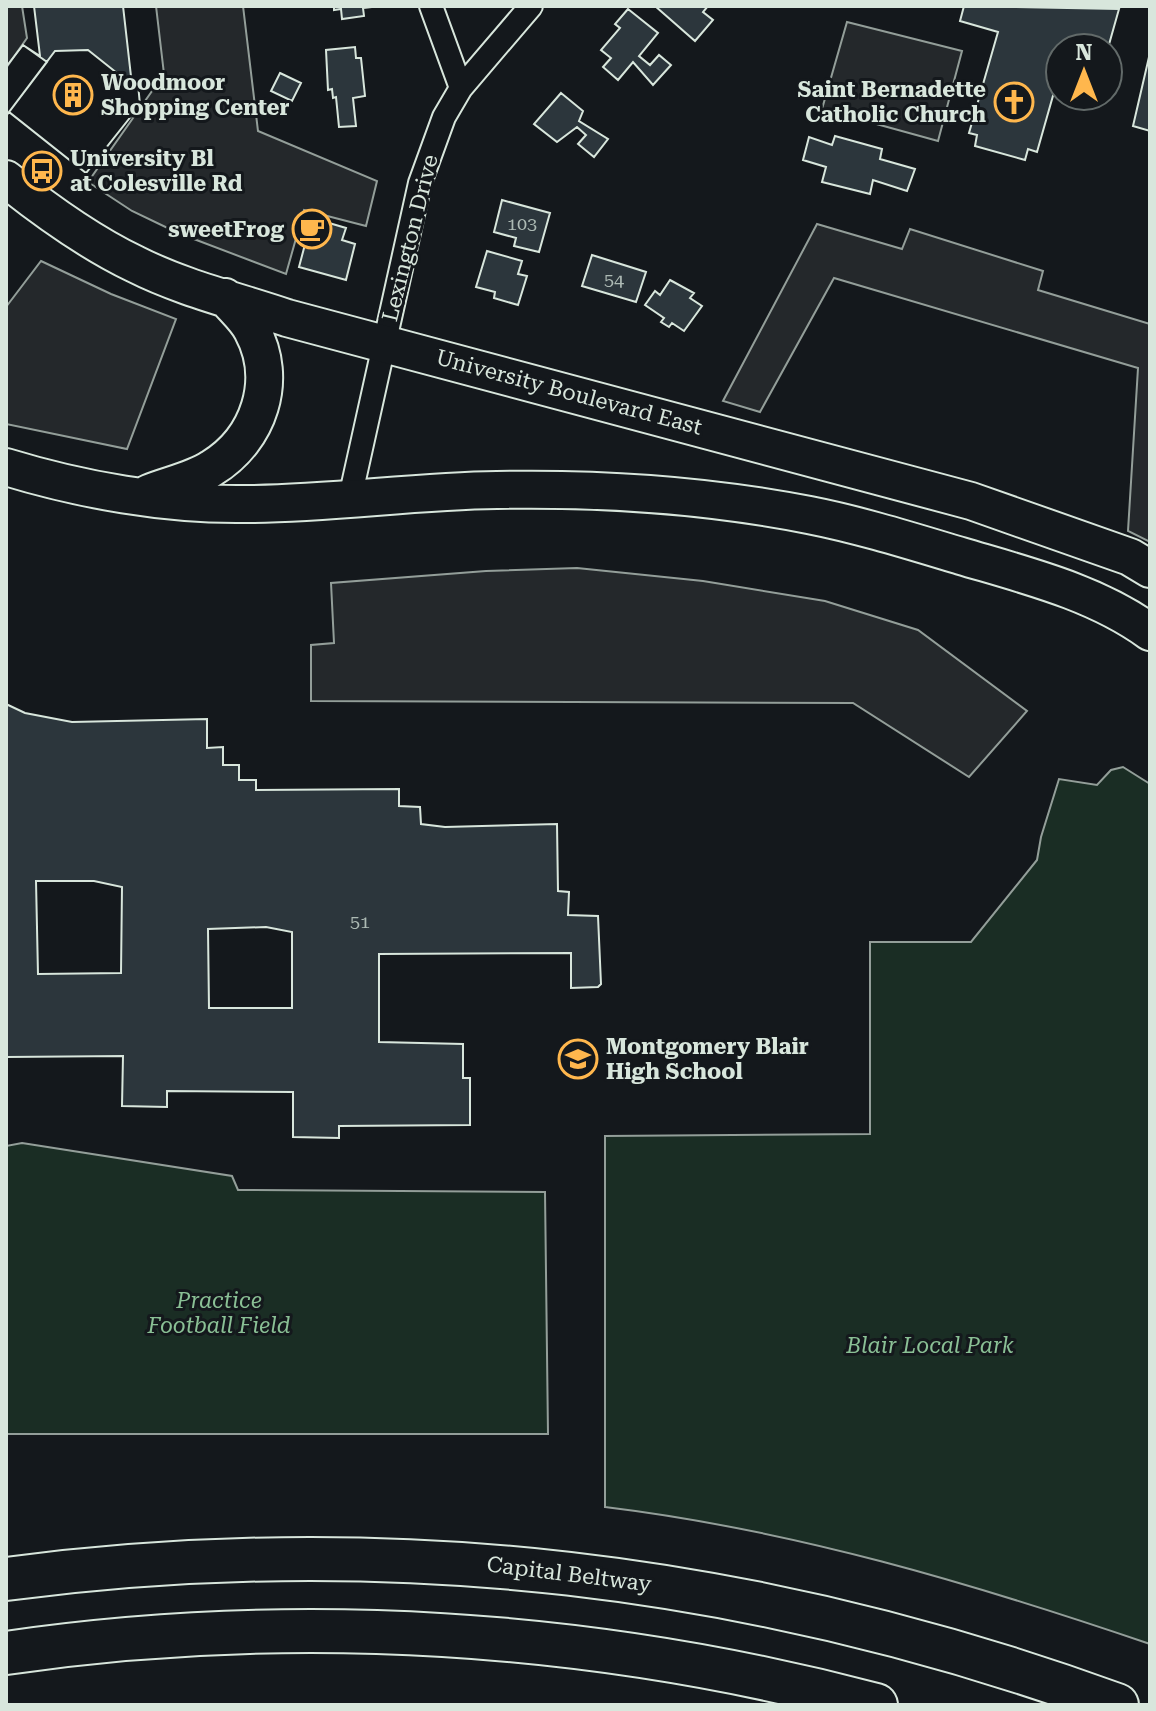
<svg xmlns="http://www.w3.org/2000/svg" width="1156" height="1711" font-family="'Roboto Serif',serif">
	<rect width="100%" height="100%" fill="#14181c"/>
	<path fill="#1a2d24" stroke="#939e99" stroke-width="2" d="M 1123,767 L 1150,784 L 1150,1644 C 971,1583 793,1530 605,1507 L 605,1136 L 870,1134 L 870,942 L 971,942 L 1037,860 L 1041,837 L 1059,779 L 1097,785 L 1111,770 Z
		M 22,1143 L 232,1176 L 238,1190 L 545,1192 L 548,1434 L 6,1434 L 6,1146 Z"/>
	<path fill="#24282b" stroke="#939e99" stroke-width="2" d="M 6,6 L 22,6 L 27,38 L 6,68 Z
		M 156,6 L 243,6 L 258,131 L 377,181 L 366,226 L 304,210 L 286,274 L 178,233 L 132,211 L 88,182 L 164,74 Z
		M 847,22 L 962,51 L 938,141 L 822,109 Z
		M 817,224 L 902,249 L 910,229 L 1043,271 L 1038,290 L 1150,324 L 1150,542 L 1128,531 L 1138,368 L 834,278 L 760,412 L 723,401 Z
		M 41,261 L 111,294 L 176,319 L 127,449 L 6,424 L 6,307 Z
		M 577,568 L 703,581 L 825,601 L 918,630 L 1027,711 L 969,777 L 853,703 L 311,701 L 311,645 L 334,643 L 331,583 L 486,571 Z"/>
	<path fill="#2c363c" stroke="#d8e6dc" stroke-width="2" fill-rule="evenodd" d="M 34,6 L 123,6 L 132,85 L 138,84 L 140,105 L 86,173 L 9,112 L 6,116 L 6,67 L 23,45 L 40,56 Z
		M 334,6 L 371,6 L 371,7 L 363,8 L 364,16 L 342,19 L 341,9 L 334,10 Z
		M 655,6 L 708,6 L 703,12 L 713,20 L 695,41 Z
		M 964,6 L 1119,9 L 1108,48 L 1060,48 L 1060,71 L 1037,152 L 1028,149 L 1025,160 L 975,146 L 977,135 L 969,133 L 998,32 L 960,21 Z
		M 628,9 L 658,33 L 639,56 L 650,65 L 659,55 L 671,65 L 653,85 L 633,62 L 618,80 L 603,67 L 611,58 L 601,50 L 620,28 L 615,24 Z
		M 23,45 L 47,62 L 6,116 L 6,67 Z
		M 355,47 L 356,58 L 361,58 L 365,96 L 353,98 L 356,126 L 339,127 L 336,97 L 333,98 L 332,89 L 328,90 L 326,50 Z
		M 88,50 L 132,85 L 138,84 L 140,105 L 86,173 L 9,112 L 55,51 Z
		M 1149,57 L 1150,58 L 1150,131 L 1133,126 Z
		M 280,73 L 301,83 L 292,101 L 271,91 Z
		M 561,93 L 583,111 L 579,121 L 608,139 L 594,157 L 578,144 L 586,135 L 577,127 L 557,142 L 534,124 Z
		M 835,136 L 882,149 L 880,159 L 915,169 L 907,191 L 873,180 L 870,194 L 822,182 L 826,167 L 803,160 L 809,137 L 832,145 Z
		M 502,200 L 550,213 L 539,252 L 514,246 L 516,238 L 494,232 Z
		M 312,218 L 346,228 L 342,240 L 355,244 L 346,280 L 299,267 Z
		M 487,251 L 522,261 L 518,274 L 527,276 L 518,305 L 494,298 L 495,292 L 476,287 Z
		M 592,255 L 646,272 L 636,302 L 582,286 Z
		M 670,280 L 694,293 L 690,298 L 702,306 L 684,331 L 672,323 L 669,327 L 661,322 L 664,318 L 645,305 L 655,291 L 660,295 Z
		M 6,704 L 25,713 L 72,722 L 207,719 L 207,748 L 223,747 L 223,765 L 239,765 L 239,780 L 256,780 L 256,790 L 399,789 L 399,806 L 420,807 L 421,824 L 445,827 L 557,824 L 558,891 L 569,892 L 568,915 L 598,916 L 601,984 L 598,987 L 571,988 L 571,953 L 379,954 L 379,1042 L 463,1044 L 463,1078 L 470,1078 L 470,1125 L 339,1126 L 339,1138 L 293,1137 L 293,1092 L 167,1091 L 167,1107 L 122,1106 L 123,1056 L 6,1057 ZM 36,881 L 94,881 L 122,887 L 121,973 L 38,974 ZM 266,927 L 292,932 L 292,1008 L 209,1008 L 208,929 Z"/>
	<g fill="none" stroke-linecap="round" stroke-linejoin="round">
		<defs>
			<path id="street" d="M 431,6 L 461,88
				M 350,498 L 420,183 L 444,117 L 461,88 L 531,6"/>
			<path id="primary" d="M 6,179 C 46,211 89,242 135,264 C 182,288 237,301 287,318 L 971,501 L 1130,557 L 1150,569
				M 6,467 C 81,490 166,505 244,504 C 328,504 413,491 497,490 C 601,488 707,495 809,515 C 860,525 911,541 961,556 C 1025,575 1095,592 1150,632
				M 149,493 C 169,485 194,480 212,468 C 259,439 279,380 252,330 C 246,318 233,307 225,297"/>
			<path id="highway" d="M 6,1579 C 388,1529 755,1573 1117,1705
				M 6,1653 C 295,1611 593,1630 876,1705"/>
		</defs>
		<use href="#street" stroke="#d8e6dc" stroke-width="26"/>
		<use href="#primary" stroke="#d8e6dc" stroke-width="40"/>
		<use href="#highway" stroke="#d8e6dc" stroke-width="46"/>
		<use href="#street" stroke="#14181c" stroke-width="22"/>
		<use href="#primary" stroke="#14181c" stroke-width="36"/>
		<use href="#highway" stroke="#14181c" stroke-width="42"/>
	</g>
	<defs>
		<symbol id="building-ring" viewBox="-11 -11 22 22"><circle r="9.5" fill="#14181c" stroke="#ffb74d" stroke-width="1.5"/><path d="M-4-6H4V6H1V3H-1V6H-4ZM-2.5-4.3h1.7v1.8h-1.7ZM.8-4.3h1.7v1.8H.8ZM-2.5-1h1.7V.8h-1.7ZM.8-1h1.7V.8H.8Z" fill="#ffb74d"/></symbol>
		<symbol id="church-ring" viewBox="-11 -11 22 22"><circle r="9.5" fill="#14181c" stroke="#ffb74d" stroke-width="1.5"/><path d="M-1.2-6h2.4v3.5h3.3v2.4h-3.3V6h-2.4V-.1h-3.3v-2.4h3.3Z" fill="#ffb74d"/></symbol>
		<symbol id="bus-ring" viewBox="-11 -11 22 22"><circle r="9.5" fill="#14181c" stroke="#ffb74d" stroke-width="1.5"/><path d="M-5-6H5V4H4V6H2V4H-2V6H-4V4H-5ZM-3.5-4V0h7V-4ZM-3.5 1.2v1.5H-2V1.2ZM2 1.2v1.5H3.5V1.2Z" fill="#ffb74d"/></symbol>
		<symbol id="cafe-ring" viewBox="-11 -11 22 22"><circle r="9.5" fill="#14181c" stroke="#ffb74d" stroke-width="1.5"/><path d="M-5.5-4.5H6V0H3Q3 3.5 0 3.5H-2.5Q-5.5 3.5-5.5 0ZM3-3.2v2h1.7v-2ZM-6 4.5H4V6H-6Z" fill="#ffb74d"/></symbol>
		<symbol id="school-ring" viewBox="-11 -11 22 22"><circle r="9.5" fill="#14181c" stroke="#ffb74d" stroke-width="1.5"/><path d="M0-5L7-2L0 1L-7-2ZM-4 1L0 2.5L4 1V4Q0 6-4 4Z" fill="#ffb74d"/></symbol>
	</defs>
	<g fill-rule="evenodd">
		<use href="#building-ring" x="51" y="73" width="44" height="44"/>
		<use href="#church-ring" x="992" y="80" width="44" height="44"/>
		<use href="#bus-ring" x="20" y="149" width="44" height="44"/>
		<use href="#cafe-ring" x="290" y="207" width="44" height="44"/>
		<use href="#school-ring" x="556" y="1037" width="44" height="44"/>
	</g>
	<g text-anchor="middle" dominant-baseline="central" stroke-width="6" stroke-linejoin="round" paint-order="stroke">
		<g font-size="18" fill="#adbab4">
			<text x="522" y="223">103</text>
			<text x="614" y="279">54</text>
			<text x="360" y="921">51</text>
		</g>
		<g font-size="22" font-weight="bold" fill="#d8e6dc" stroke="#14181c" text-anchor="start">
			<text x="101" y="82">Woodmoor<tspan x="101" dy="25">Shopping Center</tspan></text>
			<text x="986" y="89" text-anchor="end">Saint Bernadette<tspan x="986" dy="25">Catholic Church</tspan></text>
			<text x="70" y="158">University Bl<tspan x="70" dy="25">at Colesville Rd</tspan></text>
			<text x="284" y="229" text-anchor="end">sweetFrog</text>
			<text x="606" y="1046">Montgomery Blair<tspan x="606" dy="25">High School</tspan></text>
		</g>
		<g font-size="22" fill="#d8e6dc" stroke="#14181c">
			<text transform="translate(410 238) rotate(-76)">Lexington Drive</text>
			<text transform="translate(569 392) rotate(15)">University Boulevard East</text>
			<text transform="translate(569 1574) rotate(7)">Capital Beltway</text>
		</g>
		<g font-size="22" font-style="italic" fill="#8ac095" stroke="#14181c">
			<text x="219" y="1300">Practice<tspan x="219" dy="25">Football Field</tspan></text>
			<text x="930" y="1345">Blair Local Park</text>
		</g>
	</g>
	<rect width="1156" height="1711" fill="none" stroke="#d8e6dc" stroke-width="16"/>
	<g transform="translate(1084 72)"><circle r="38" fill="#14181c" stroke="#626a69" stroke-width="2"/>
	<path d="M0-6L14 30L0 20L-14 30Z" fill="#ffb74d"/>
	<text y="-12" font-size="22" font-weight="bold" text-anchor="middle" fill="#d8e6dc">N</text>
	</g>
</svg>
